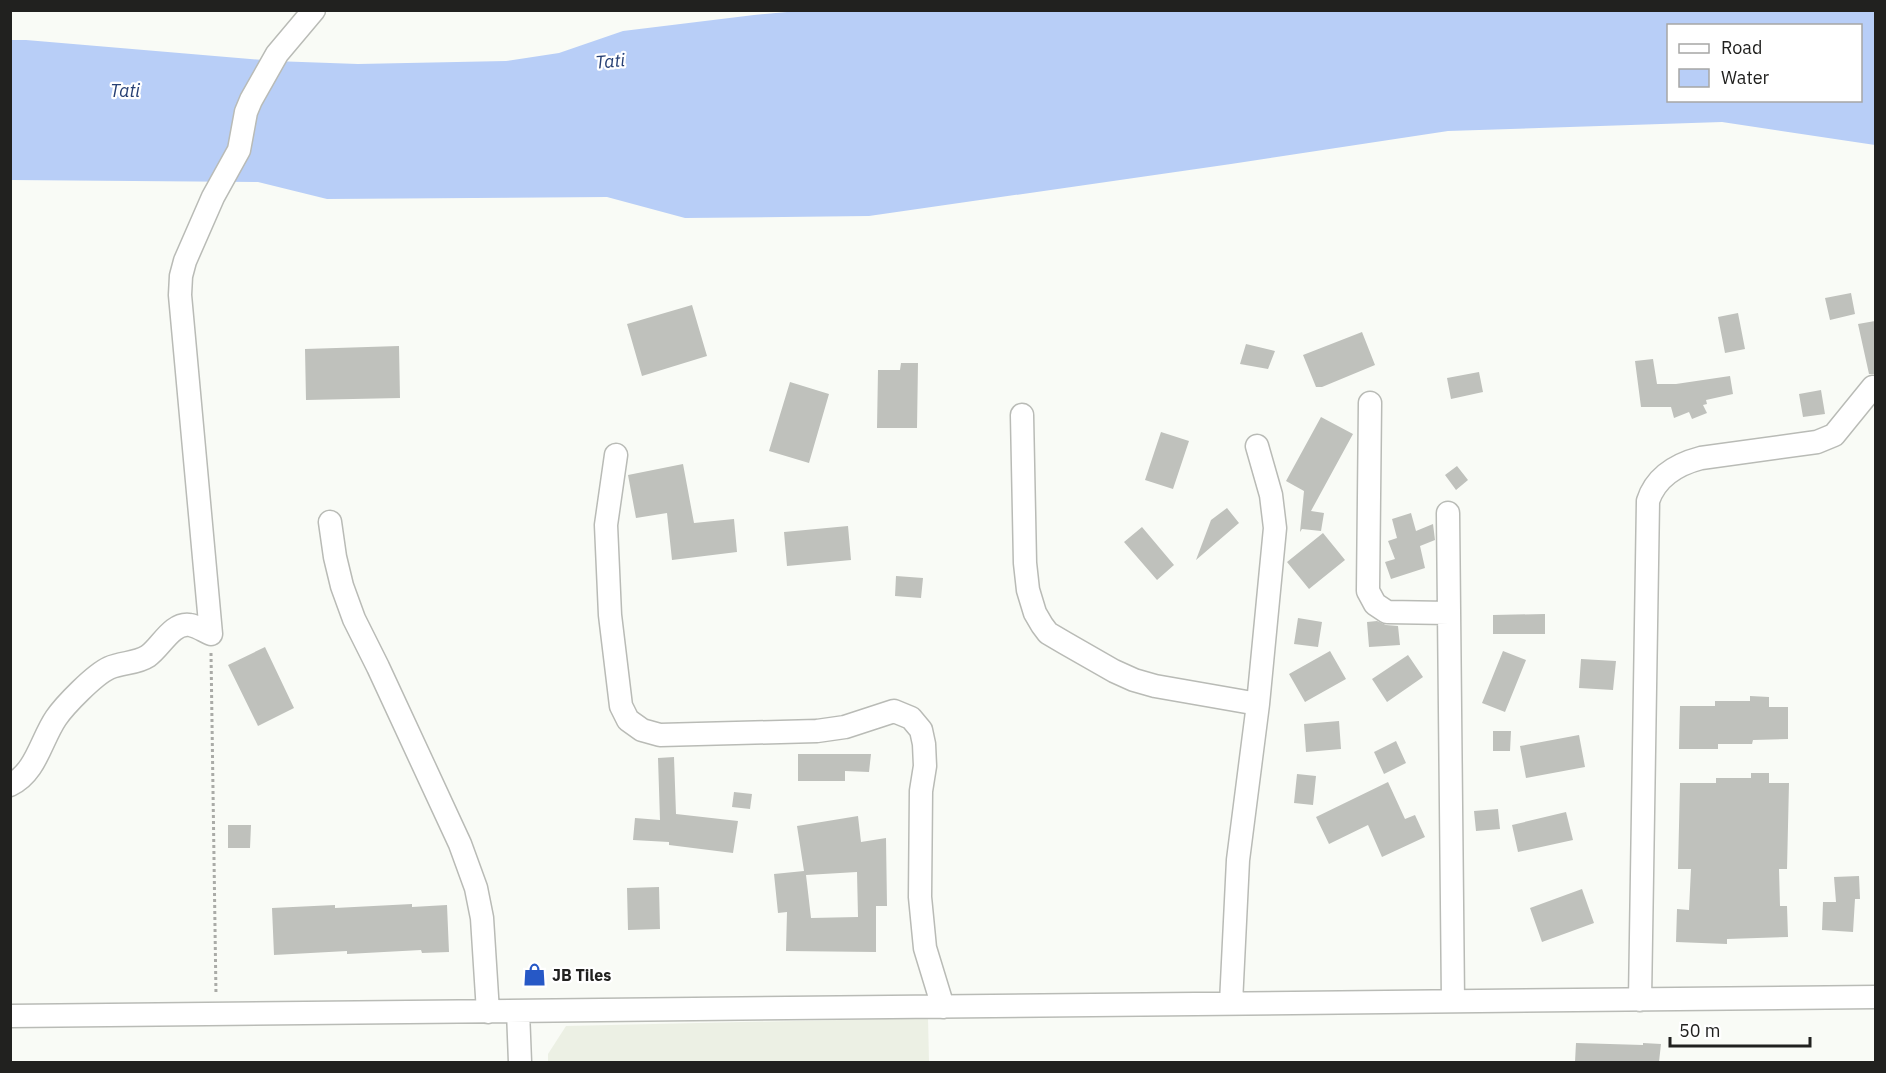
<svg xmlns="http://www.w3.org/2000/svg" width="1886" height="1073" font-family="'IBM Plex Sans',sans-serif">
	<rect width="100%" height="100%" fill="#f9fbf6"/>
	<path fill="#ecf0e4" d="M 928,1018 L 929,1062 L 548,1062 L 548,1054 L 566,1026 Z"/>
	<path fill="#b8cef7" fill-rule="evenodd" d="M 809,10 L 1875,11 L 1875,145 L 1722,122 L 1448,131 L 1231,164 L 869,216 L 685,218 L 607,197 L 327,199 L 258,182 L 11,180 L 11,40 L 26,40 L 274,61 L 358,64 L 506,61 L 559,53 L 623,31 L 754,15 ZM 1668,26 L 1860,26 L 1860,100 L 1668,100 Z"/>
	<path fill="#bfc1bc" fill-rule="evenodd" d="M 1851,293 L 1855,314 L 1830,320 L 1825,298 Z
		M 692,305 L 707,356 L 642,376 L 627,324 Z
		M 1738,313 L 1745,349 L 1725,353 L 1718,317 Z
		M 1875,321 L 1875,374 L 1869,374 L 1858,324 Z
		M 1362,332 L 1375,365 L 1322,387 L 1316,387 L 1303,355 Z
		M 1246,344 L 1275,351 L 1268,369 L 1240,364 Z
		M 399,346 L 400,398 L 306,400 L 305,349 Z
		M 1653,359 L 1657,384 L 1676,384 L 1730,376 L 1733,394 L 1706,400 L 1707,404 L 1703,405 L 1707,413 L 1692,419 L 1689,412 L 1674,418 L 1671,407 L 1641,407 L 1635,361 Z
		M 901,363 L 918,363 L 917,428 L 877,428 L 878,370 L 900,370 Z
		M 1479,372 L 1483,392 L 1451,399 L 1447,378 Z
		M 790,382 L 829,394 L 809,463 L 769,451 Z
		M 1821,390 L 1825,414 L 1803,417 L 1799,394 Z
		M 1321,417 L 1353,434 L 1311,511 L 1324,513 L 1321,531 L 1302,529 L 1300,532 L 1304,491 L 1286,481 Z
		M 1161,432 L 1189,441 L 1173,489 L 1145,480 Z
		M 683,464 L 694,523 L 734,519 L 737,552 L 672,560 L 667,513 L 636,518 L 628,475 Z
		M 1457,466 L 1468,480 L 1456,490 L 1445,475 Z
		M 1227,508 L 1239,523 L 1196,560 L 1211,520 Z
		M 1411,513 L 1416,531 L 1433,524 L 1435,540 L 1420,546 L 1425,568 L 1391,579 L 1385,562 L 1395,559 L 1388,541 L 1397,538 L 1392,519 Z
		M 848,526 L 851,560 L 787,566 L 784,532 Z
		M 1142,527 L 1174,565 L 1157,580 L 1124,542 Z
		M 1323,533 L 1345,560 L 1309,589 L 1287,562 Z
		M 896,576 L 923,578 L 921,598 L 895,596 Z
		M 1545,614 L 1545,634 L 1493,634 L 1493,615 Z
		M 1298,618 L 1322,622 L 1318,647 L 1294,644 Z
		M 1377,621 L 1386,625 L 1398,626 L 1400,645 L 1369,647 L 1367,622 Z
		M 265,647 L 294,708 L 258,726 L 228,665 Z
		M 1330,651 L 1346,679 L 1305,702 L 1289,674 Z
		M 1503,651 L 1526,660 L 1505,712 L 1482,703 Z
		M 1408,655 L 1423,677 L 1387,702 L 1372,679 Z
		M 1581,659 L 1616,661 L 1613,690 L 1579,688 Z
		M 1750,696 L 1769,697 L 1769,707 L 1788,707 L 1788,739 L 1753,740 L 1752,744 L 1718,744 L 1718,749 L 1679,749 L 1680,706 L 1715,706 L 1715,701 L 1750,701 Z
		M 1339,721 L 1341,749 L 1306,752 L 1304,724 Z
		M 1493,731 L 1511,731 L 1510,751 L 1493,751 Z
		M 1579,735 L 1585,767 L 1526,778 L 1520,746 Z
		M 1396,741 L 1406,763 L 1384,774 L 1374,752 Z
		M 798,754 L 871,754 L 869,772 L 845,771 L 845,781 L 798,781 Z
		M 674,757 L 676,814 L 738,821 L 733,853 L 669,845 L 669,842 L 633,840 L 635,818 L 660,820 L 658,758 Z
		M 1751,773 L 1769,773 L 1769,783 L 1789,783 L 1787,869 L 1779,869 L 1780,906 L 1787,906 L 1788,937 L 1727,939 L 1727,944 L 1676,942 L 1677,909 L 1689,910 L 1691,869 L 1678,869 L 1680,783 L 1716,783 L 1716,778 L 1751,778 Z
		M 1297,774 L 1316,776 L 1313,805 L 1294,803 Z
		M 1388,782 L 1405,819 L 1415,815 L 1425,837 L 1382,857 L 1368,825 L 1329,844 L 1316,817 Z
		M 734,792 L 752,794 L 750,809 L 732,807 Z
		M 1498,809 L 1500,829 L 1476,831 L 1474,811 Z
		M 1566,812 L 1573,840 L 1518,852 L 1512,825 Z
		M 858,816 L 861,842 L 886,838 L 887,906 L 876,906 L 876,952 L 786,951 L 787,912 L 778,913 L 774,874 L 804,871 L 797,826 ZM 857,872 L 858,917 L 811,918 L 806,875 Z
		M 228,825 L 251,825 L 250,848 L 228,848 Z
		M 1859,876 L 1860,899 L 1855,899 L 1853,932 L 1822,930 L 1823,902 L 1836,902 L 1834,877 Z
		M 659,887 L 660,929 L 628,930 L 627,888 Z
		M 1582,889 L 1594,923 L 1542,942 L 1530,908 Z
		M 412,904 L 412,907 L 447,905 L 449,952 L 422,953 L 421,950 L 347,954 L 347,951 L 274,955 L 272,908 L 335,905 L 335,908 Z
		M 1576,1043 L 1643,1045 L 1643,1043 L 1661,1044 L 1659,1062 L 1575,1062 Z"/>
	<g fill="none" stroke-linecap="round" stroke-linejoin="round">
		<defs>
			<path id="street" d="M 1370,403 L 1368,591 L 1375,604 L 1387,612 L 1449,613
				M 1022,415 L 1025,563 L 1028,590 L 1035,613 L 1042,625 L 1048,633 L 1065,643 L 1114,671 L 1134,680 L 1155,686 L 1258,704
				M 616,455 L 606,525 L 610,615 L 621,706 L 628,720 L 642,730 L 660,735 L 817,731 L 845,727 L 894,711 L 911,718 L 921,730 L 924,744 L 925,766 L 921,791 L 920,897 L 925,948 L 943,1007
				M 1448,513 L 1453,1001
				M 330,522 L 335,557 L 342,586 L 354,619 L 378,667 L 460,844 L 476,888 L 482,918 L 488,1012
				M 10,785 C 36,773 41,740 56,718 C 65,705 94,675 109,668 C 122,662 136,664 148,656 C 161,647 172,622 190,625 C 197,626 204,631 211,634 L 180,295 L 181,276 L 185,261 L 213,197 L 239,150 L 246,112 L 251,100 L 277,54 L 314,10
				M 1640,1000 L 1648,501 C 1656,476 1678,464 1701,458 L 1817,442 L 1834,435 L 1873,387
				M 1231,1003 L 1238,860 L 1258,704 L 1275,528 L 1271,495 L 1257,446
				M 518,1011 L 520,1062
				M 10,1016 L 1876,997"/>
		</defs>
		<use href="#street" stroke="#b9bbb6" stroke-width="25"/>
		<path stroke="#aaaba7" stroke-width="3" stroke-dasharray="3 3" stroke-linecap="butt" d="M 211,653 L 216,995"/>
		<use href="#street" stroke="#fff" stroke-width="22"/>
	</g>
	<defs>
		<symbol id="shop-bare" viewBox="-9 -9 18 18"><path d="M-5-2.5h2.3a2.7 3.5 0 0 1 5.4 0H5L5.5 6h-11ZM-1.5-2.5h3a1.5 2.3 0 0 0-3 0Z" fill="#2658c6" stroke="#fff" stroke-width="2.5" paint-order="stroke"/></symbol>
	</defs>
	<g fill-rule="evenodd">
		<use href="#shop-bare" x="518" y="958" width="33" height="33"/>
	</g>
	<g text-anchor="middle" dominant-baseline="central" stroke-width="4.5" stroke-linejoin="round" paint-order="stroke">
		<g font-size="16" font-weight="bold" fill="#21211f" stroke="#fff" text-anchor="start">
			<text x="552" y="975">JB Tiles</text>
		</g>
		<g font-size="18" font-style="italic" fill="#274074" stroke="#fff">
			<text transform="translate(610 61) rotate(-5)">Tati</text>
			<text x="125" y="90">Tati</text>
		</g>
	</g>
	<rect width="1886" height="1073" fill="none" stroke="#21211f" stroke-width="24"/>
	<rect x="1667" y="24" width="195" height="78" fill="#ffffff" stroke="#a6a6a5" stroke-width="1.5"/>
	<rect x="1679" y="44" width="30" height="9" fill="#ffffff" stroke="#a6a6a5" stroke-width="1.5"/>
	<text x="1721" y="54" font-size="18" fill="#21211f">Road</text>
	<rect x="1679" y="69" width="30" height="18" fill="#b8cef7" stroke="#a6a6a5" stroke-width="1.5"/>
	<text x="1721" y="84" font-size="18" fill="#21211f">Water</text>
	<path d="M1670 1037v9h140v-9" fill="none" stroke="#21211f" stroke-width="3"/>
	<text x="1679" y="1037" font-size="18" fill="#21211f" stroke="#ffffff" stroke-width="4.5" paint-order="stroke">50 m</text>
</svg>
